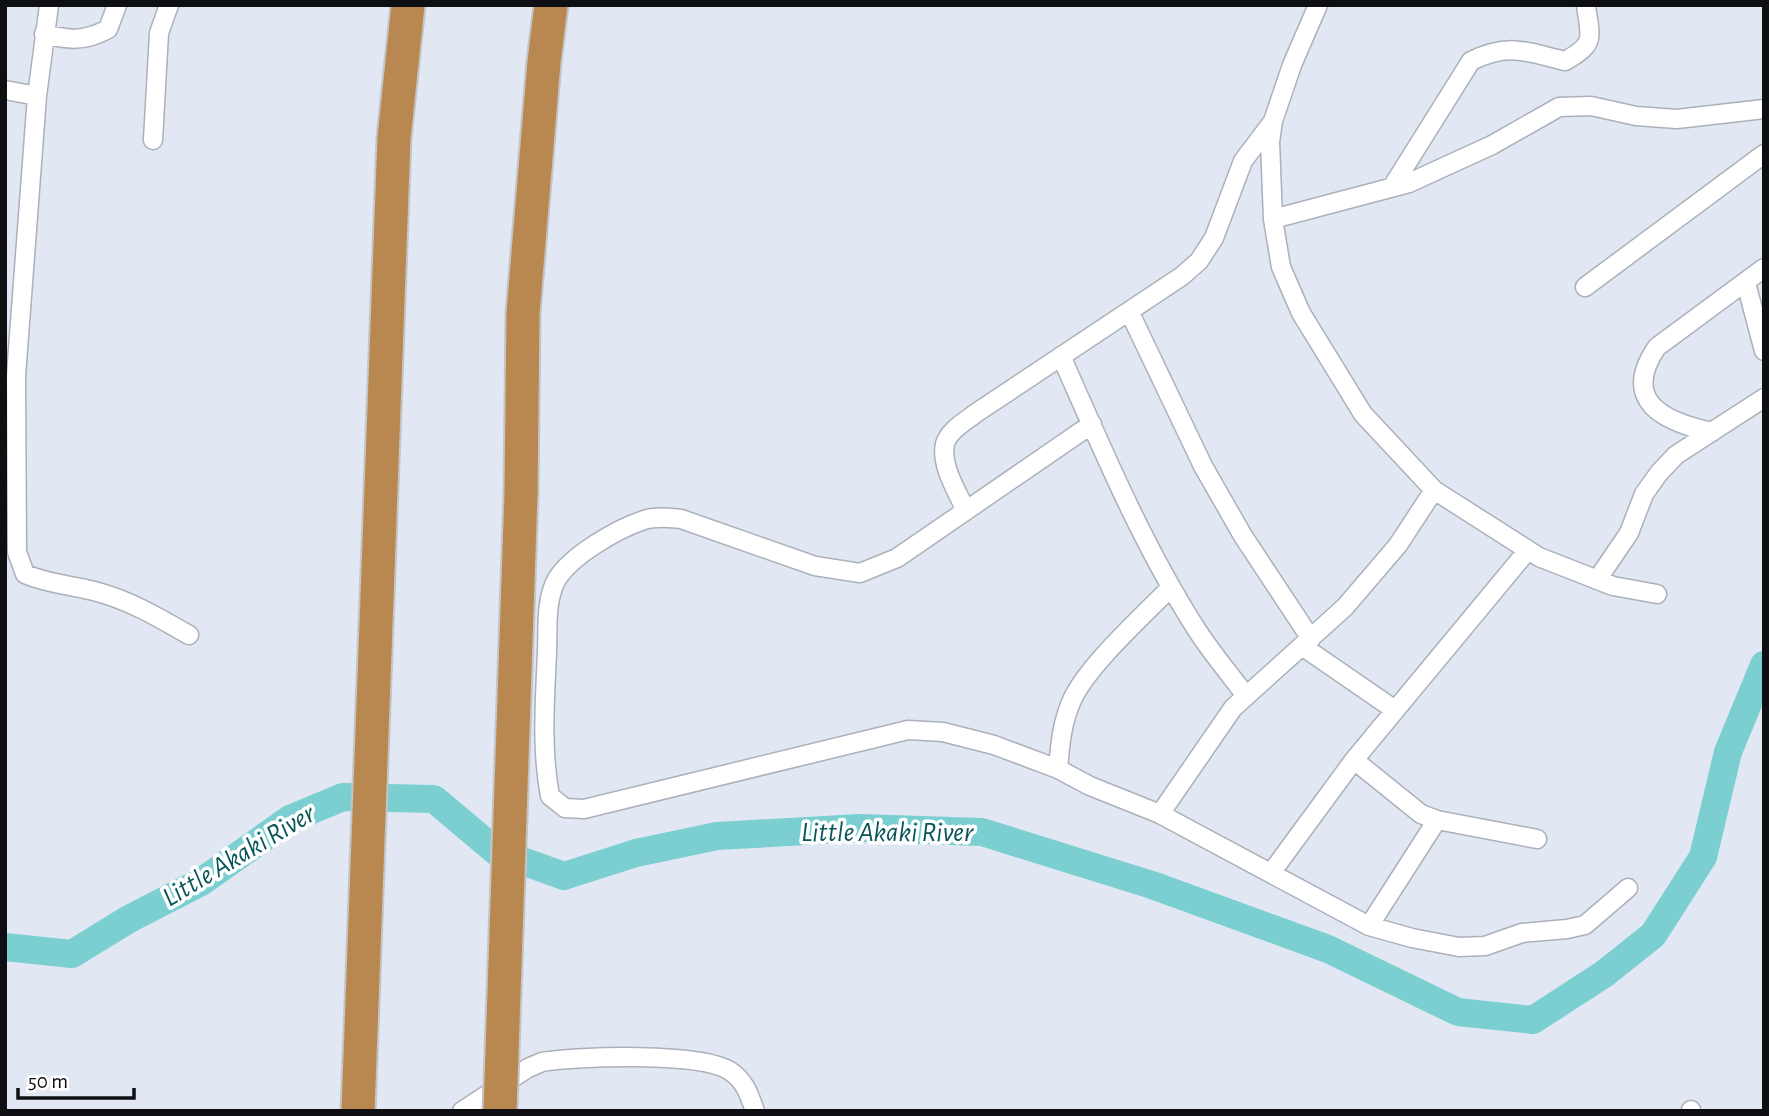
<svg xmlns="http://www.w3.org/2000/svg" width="1769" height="1116" font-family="'Alegreya Sans',sans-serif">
	<rect width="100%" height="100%" fill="#e2e8f3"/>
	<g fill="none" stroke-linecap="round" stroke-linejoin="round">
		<path stroke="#7bcfd1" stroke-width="28" d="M 5,947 L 72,954 L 129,919 L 201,882 L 290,819 L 343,797 L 434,799 L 497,852 L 564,876 L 636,853 L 717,836 L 860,828 L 982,832 L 1152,885 L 1328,949 L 1458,1012 L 1533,1020 L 1604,974 L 1653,935 L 1703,857 L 1728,752 L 1764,665"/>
		<defs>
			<path id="street" d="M 49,5 L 37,96 L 16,376 L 17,552 L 25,574 C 48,584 71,585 94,591 C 129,600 158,617 189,635
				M 1318,5 L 1292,65 L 1273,121 L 1270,142 L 1273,219 L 1281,267 L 1301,313 L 1363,414 L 1434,490 L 1539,557 L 1613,586 L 1657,594
				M 44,34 C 69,40 84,42 108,29 L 117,5
				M 5,90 L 37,96
				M 153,140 L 159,33 L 169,5
				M 1392,187 L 1471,61 C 1509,42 1527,52 1565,61 C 1597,43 1590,38 1586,5
				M 1273,219 L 1409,183 L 1492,145 L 1559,107 L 1591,106 L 1636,116 L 1677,119 L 1764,109
				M 1746,283 L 1764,351
				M 1585,287 L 1764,154
				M 1129,311 L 1203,466 L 1243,536 L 1311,639
				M 1061,356 C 1102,448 1141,542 1195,627 C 1210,651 1229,673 1246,696
				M 1092,424 L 897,558 L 860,573 L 815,566 L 681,519 C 669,518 656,516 644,520 C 617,529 572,555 557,579 C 545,600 548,629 547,652 C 545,700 541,748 550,796 L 565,808 L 584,809 L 908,730 L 943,732 L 994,745 L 1058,769 L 1090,786 L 1160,814 L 1369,926 L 1412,938 L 1459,947 L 1485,946 L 1522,933 L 1567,929 L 1585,925 L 1628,888
				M 1712,432 C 1664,422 1620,401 1657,347 L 1764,268
				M 966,511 C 958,493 940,465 945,444 C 949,430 966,421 976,413 L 1182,276 L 1199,261 L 1214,238 L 1243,161 L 1271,124
				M 1597,580 L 1629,533 L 1644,494 L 1659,473 L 1676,455 L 1764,398
				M 1302,646 L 1395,710
				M 1354,760 L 1421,814 L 1437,820 L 1537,839
				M 1058,769 C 1060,745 1062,722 1072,700 C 1088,665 1143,616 1171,587
				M 1160,814 L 1233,708 L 1345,607 L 1398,545 L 1434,490
				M 1271,873 L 1354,760 L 1528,550
				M 1369,926 L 1437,820
				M 1691,1110 L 1691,1111
				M 462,1111 L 528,1068 L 542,1062 C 578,1056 701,1052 730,1071 C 745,1081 749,1094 755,1111"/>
			<path id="highway" d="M 521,493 L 523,313 L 544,62 L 551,5
				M 358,1111 L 394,138 L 408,5"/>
		</defs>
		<use href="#street" stroke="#abb0ba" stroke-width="21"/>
		<use href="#highway" stroke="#c5c5c6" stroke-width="37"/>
		<use href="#street" stroke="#fff" stroke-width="18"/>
		<use href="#highway" stroke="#b98851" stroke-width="33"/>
		<defs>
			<path id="highway-bridge" d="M 500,1111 L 521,493"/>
		</defs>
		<use href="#highway-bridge" stroke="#c5c5c6" stroke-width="37" stroke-linecap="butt"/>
		<use href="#highway-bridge" stroke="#b98851" stroke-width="33"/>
	</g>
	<g text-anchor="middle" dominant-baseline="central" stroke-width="7" stroke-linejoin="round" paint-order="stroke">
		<g font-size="28" font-style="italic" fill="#075557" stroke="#fff">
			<text x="887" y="833">Little Akaki River</text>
			<text transform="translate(239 856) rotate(-31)">Little Akaki River</text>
		</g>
	</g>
	<rect width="1769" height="1116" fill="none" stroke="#0d0f13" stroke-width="14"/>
	<path d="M18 1088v10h116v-10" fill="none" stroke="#0d0f13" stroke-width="3.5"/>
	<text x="28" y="1088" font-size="21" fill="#0d0f13" stroke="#ffffff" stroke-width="5" paint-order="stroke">50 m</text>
</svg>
